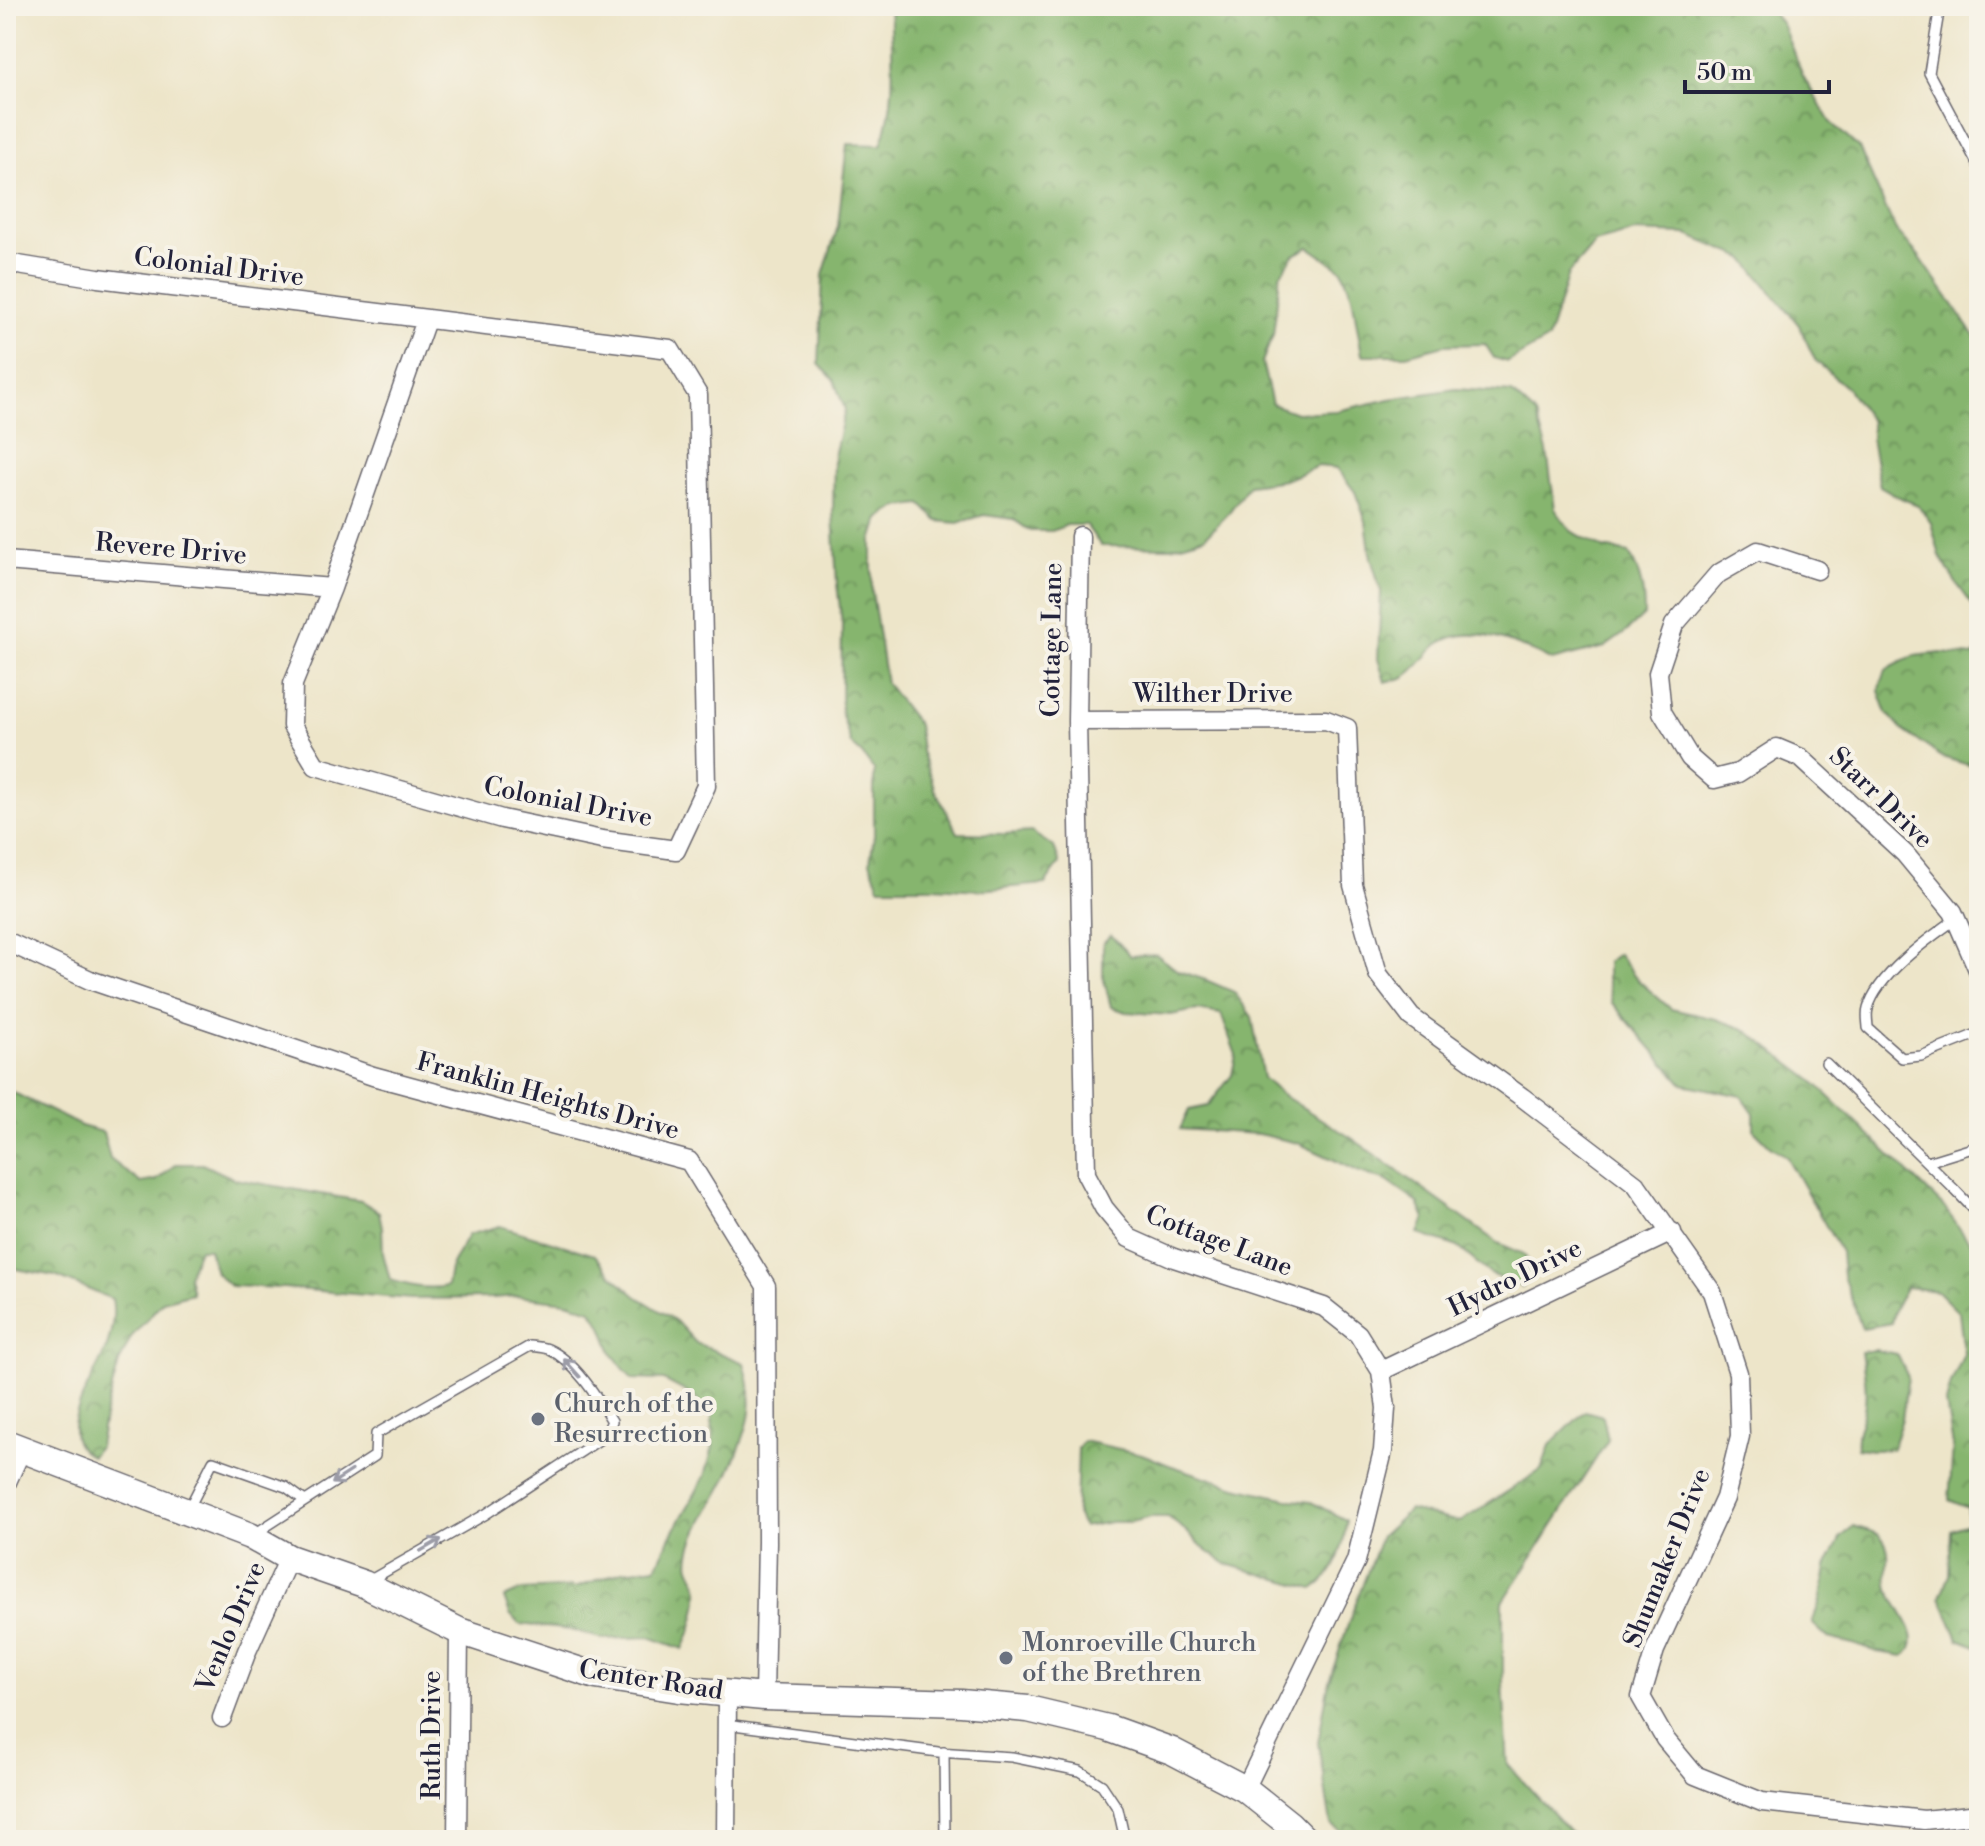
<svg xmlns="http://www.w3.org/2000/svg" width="1985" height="1846" font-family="'Libre Bodoni',serif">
	<defs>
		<pattern id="forest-crowns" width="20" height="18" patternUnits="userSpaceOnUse" patternTransform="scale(2)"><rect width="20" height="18" fill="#86b56e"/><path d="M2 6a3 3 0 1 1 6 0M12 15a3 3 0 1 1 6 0" fill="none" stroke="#6d935c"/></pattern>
	</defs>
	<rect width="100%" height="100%" fill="#f7f3e8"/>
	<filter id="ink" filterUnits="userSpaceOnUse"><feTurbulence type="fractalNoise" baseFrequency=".0125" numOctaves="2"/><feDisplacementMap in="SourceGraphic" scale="16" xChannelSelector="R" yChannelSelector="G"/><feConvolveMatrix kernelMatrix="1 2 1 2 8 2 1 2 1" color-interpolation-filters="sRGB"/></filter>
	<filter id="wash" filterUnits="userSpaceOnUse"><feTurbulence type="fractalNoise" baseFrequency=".006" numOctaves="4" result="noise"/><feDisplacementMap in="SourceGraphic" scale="32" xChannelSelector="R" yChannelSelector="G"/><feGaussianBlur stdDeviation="1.8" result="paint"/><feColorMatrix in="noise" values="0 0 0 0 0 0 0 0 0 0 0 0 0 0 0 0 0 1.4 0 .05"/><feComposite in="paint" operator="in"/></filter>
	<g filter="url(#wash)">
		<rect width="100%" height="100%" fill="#ede5c9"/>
		<path fill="url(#forest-crowns)" stroke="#546c54" stroke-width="2" d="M 890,6 L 1767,6 L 1782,24 L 1803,76 L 1830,122 L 1859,148 L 1896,231 L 1919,256 L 1979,342 L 1979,614 L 1954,580 L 1940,556 L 1931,523 L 1918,505 L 1903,499 L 1880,486 L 1871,439 L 1871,422 L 1848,389 L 1815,360 L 1799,325 L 1744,258 L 1685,234 L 1635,232 L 1595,243 L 1568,274 L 1548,339 L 1508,362 L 1494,358 L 1485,344 L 1444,345 L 1406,355 L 1362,355 L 1352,296 L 1342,270 L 1309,247 L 1294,255 L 1280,275 L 1273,335 L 1262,362 L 1272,404 L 1296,413 L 1337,411 L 1390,399 L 1456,389 L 1512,393 L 1536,415 L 1547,451 L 1555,509 L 1571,531 L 1603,548 L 1629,553 C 1641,575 1644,590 1644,615 L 1626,632 L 1605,647 L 1552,661 C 1522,645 1472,622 1440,643 C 1427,651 1418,671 1404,677 C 1398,680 1391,680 1385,682 L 1378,659 L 1381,591 L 1371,558 L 1366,521 L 1355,492 L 1337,468 L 1318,466 L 1285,480 L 1249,485 L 1226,516 L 1205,537 L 1171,547 L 1101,546 L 1086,525 L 1067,525 L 1052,531 L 1030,531 L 1013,519 L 984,515 L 958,523 L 938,521 L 921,504 L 897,507 L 879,519 L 872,541 L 872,592 L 886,683 L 918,725 L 921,751 L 936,792 L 958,833 L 1004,834 L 1031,832 L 1054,847 L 1060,863 L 1045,884 L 980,890 L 933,887 L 879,887 L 870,862 L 874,836 L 874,770 L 862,754 L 851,744 L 841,712 L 842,624 L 837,584 L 833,513 L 834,456 L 845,410 L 834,380 L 819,364 L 823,275 L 838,226 L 847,144 L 881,145 C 898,101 892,51 890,6 Z
			M 1979,650 L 1979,771 L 1972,766 L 1942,757 L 1901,729 L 1887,713 L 1879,691 L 1886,670 L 1913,656 L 1941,653 L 1973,656 Z
			M 1111,935 L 1131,956 L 1156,954 L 1178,971 L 1206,980 L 1234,992 L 1252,1017 L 1263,1078 L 1281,1094 L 1353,1139 L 1498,1243 L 1524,1254 L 1536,1275 L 1522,1287 L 1490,1274 L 1458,1247 L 1419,1234 L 1425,1219 L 1418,1203 L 1387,1181 L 1360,1172 L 1298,1143 L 1258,1134 L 1180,1129 L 1189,1110 L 1208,1106 L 1232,1075 L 1236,1055 L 1221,1014 L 1197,1010 L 1171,1015 L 1126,1012 L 1111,1007 L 1103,976 L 1103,943 Z
			M 1618,954 L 1639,981 L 1671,1009 L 1716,1019 L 1744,1029 L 1812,1080 L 1943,1206 L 1979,1255 L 1979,1647 L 1958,1639 L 1940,1597 L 1949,1575 L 1951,1530 L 1968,1524 L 1968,1508 L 1949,1500 L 1953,1447 L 1946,1403 L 1951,1383 L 1964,1354 L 1959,1313 L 1937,1291 L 1907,1287 L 1895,1308 L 1891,1323 L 1862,1328 L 1843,1276 L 1841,1252 L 1786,1156 L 1770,1146 L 1754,1130 L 1754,1113 L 1742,1096 L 1683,1084 L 1612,1003 L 1607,978 L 1607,962 Z
			M 6,1089 L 81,1126 L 103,1132 L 110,1159 L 141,1183 L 157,1180 L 176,1164 L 202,1164 L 235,1179 L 361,1201 L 379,1212 L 382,1227 L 383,1253 L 390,1280 C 410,1286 426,1290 447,1286 L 450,1268 L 468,1235 L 500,1226 L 595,1255 L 611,1274 L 636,1296 L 676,1321 L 696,1343 L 744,1363 C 756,1404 751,1421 735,1459 C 731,1468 727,1478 722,1487 C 710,1509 695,1529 690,1554 C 687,1570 693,1570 697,1583 C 702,1600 691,1633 683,1649 L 649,1637 L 603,1639 L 571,1630 L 519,1624 L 510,1614 L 504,1598 L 522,1590 L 578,1587 L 622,1571 L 656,1567 L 670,1538 L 705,1476 L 713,1447 L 712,1413 L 692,1395 L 664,1380 L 632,1379 L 613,1355 L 601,1324 L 591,1310 L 567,1302 L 517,1296 L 493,1298 L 411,1299 L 284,1288 L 230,1286 L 216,1273 L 209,1249 L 199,1249 L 188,1276 L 192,1293 L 163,1301 L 131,1337 L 119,1363 L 104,1417 L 99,1446 L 91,1456 C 47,1436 101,1370 108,1343 C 112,1328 115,1314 112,1299 L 55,1276 L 11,1268 L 6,1264 Z
			M 1875,1350 L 1897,1354 L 1908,1377 L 1902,1419 L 1892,1449 L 1873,1450 L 1857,1448 C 1855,1433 1861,1424 1864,1410 C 1868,1392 1864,1370 1861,1352 Z
			M 1585,1411 L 1603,1416 L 1608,1440 L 1503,1602 L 1503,1683 L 1508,1765 L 1577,1840 L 1352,1840 L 1331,1824 L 1318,1743 L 1329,1681 L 1353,1610 L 1381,1536 L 1409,1510 L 1460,1522 L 1541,1470 L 1550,1445 Z
			M 1083,1441 L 1142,1454 L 1169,1465 L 1236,1487 L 1292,1500 L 1311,1502 L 1346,1520 C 1345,1545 1336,1575 1313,1589 L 1227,1564 L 1207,1551 L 1185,1530 L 1167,1517 L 1151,1517 L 1131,1522 L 1111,1522 L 1083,1527 L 1076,1512 L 1078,1448 Z
			M 1853,1526 C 1861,1529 1875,1531 1881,1537 C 1894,1551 1885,1569 1888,1585 C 1891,1606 1930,1639 1904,1656 L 1877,1652 L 1853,1644 L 1828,1638 L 1812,1623 L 1821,1598 L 1826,1567 L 1840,1539 Z"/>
	</g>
	<g filter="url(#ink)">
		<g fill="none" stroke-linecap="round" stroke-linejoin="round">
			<defs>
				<path id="lane" d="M 1940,6 L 1929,73 L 1979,167
					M 1956,919 C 1929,938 1876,976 1868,1009 C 1866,1015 1868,1023 1868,1028 L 1902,1058 L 1921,1056 L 1979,1033
					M 1826,1063 L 1956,1191 L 1979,1215
					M 1927,1162 L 1979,1146
					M 188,1510 L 213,1461 L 286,1487 L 305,1501
					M 253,1535 L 375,1456 L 376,1434 L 530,1346 C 536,1347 543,1347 548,1349 C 575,1361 597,1397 612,1421 L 605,1436 L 486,1514 L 367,1582
					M 726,1724 L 938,1752 L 1012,1757 L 1080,1771 L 1102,1785 L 1118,1809 L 1125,1840
					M 944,1752 L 945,1840"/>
				<path id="street" d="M 6,263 L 98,278 L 670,349 L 698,395 L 706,786 L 676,850 L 602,840 L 502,819 L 316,766 L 292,726 L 293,684 L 332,588 L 426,320
					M 1080,536 L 1077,721 L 1086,1174 L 1104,1208 L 1129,1238 L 1174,1258 L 1324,1307 L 1358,1334 L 1381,1371 L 1386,1408 L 1383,1451 L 1356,1561 L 1245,1789
					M 6,561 L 332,588
					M 1817,570 L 1758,551 L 1718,574 L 1674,625 L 1658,673 L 1662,712 L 1690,758 L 1714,779 L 1738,773 L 1777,748 L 1801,758 L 1905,854 L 1953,912 L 1979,972
					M 1077,721 L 1326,720 L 1347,728 L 1353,885 L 1378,974 L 1411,1017 L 1522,1097 L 1636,1184 L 1712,1292 L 1738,1373 L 1740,1436 L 1725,1498 L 1655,1650 L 1641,1697 L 1665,1739 L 1695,1775 L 1762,1802 L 1924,1820 L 1979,1814
					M 6,941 L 90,980 L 373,1076 L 689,1161 L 766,1286 L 767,1542 L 764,1697
					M 1381,1371 L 1672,1232
					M 6,1484 L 22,1449
					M 222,1718 L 247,1651 L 289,1558
					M 457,1840 L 459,1631
					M 726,1840 L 727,1694"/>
				<path id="primary" d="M 6,1443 L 250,1536 L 289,1558 L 364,1584 L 459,1631 L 596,1676 L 679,1689 L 764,1697 L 961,1703 L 1028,1709 L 1108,1728 L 1172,1751 L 1245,1789 L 1289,1824 L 1305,1840"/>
			</defs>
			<use href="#lane" stroke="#69666d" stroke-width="12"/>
			<use href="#street" stroke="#69666d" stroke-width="21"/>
			<use href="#primary" stroke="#69666d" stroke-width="29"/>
			<use href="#lane" stroke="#fff" stroke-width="9"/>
			<use href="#street" stroke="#fff" stroke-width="18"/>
			<use href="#primary" stroke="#fff" stroke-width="26"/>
		</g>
		<defs><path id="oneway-shaft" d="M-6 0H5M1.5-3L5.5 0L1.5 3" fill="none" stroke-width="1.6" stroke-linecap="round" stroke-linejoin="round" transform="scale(2)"/></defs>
		<g stroke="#9c9ca7">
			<use href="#oneway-shaft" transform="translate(572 1368) rotate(-132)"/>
			<use href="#oneway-shaft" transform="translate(342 1477) rotate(147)"/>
			<use href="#oneway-shaft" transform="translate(431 1545) rotate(-30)"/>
		</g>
	</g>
	<g fill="#6b7280" stroke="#f7f3e8" stroke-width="3">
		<circle cx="538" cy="1419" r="8"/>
		<circle cx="1006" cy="1658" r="8"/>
	</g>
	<g text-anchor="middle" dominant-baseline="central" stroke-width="8" stroke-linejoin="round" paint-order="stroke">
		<g font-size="26" fill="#22223b" stroke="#f7f3e8">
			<text transform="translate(219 267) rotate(7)">Colonial Drive</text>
			<text transform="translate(171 549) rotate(5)">Revere Drive</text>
			<text transform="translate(1052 640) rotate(-89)">Cottage Lane</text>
			<text x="1213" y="694">Wilther Drive</text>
			<text transform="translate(1881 798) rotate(44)">Starr Drive</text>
			<text transform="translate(568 802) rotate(11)">Colonial Drive</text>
			<text transform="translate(548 1096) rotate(15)">Franklin Heights Drive</text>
			<text transform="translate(1219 1241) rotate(21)">Cottage Lane</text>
			<text transform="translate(1515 1278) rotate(-26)">Hydro Drive</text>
			<text transform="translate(1667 1558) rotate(-68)">Shumaker Drive</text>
			<text transform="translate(231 1627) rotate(-67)">Venlo Drive</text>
			<text transform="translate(651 1680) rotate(9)">Center Road</text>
			<text transform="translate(432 1735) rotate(-90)">Ruth Drive</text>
		</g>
		<g font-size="26" fill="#5b616d" stroke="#f7f3e8" text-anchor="start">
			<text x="554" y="1404">Church of the<tspan x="554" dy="30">Resurrection</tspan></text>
			<text x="1022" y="1643">Monroeville Church<tspan x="1022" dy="30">of the Brethren</tspan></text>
		</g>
	</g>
	<rect width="1985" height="1846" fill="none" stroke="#f7f3e8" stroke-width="32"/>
	<path d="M1685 80v12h144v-12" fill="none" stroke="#22223b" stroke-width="4"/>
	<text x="1697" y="80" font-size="24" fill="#22223b" stroke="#f7f3e8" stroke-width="6" paint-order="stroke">50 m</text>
</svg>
